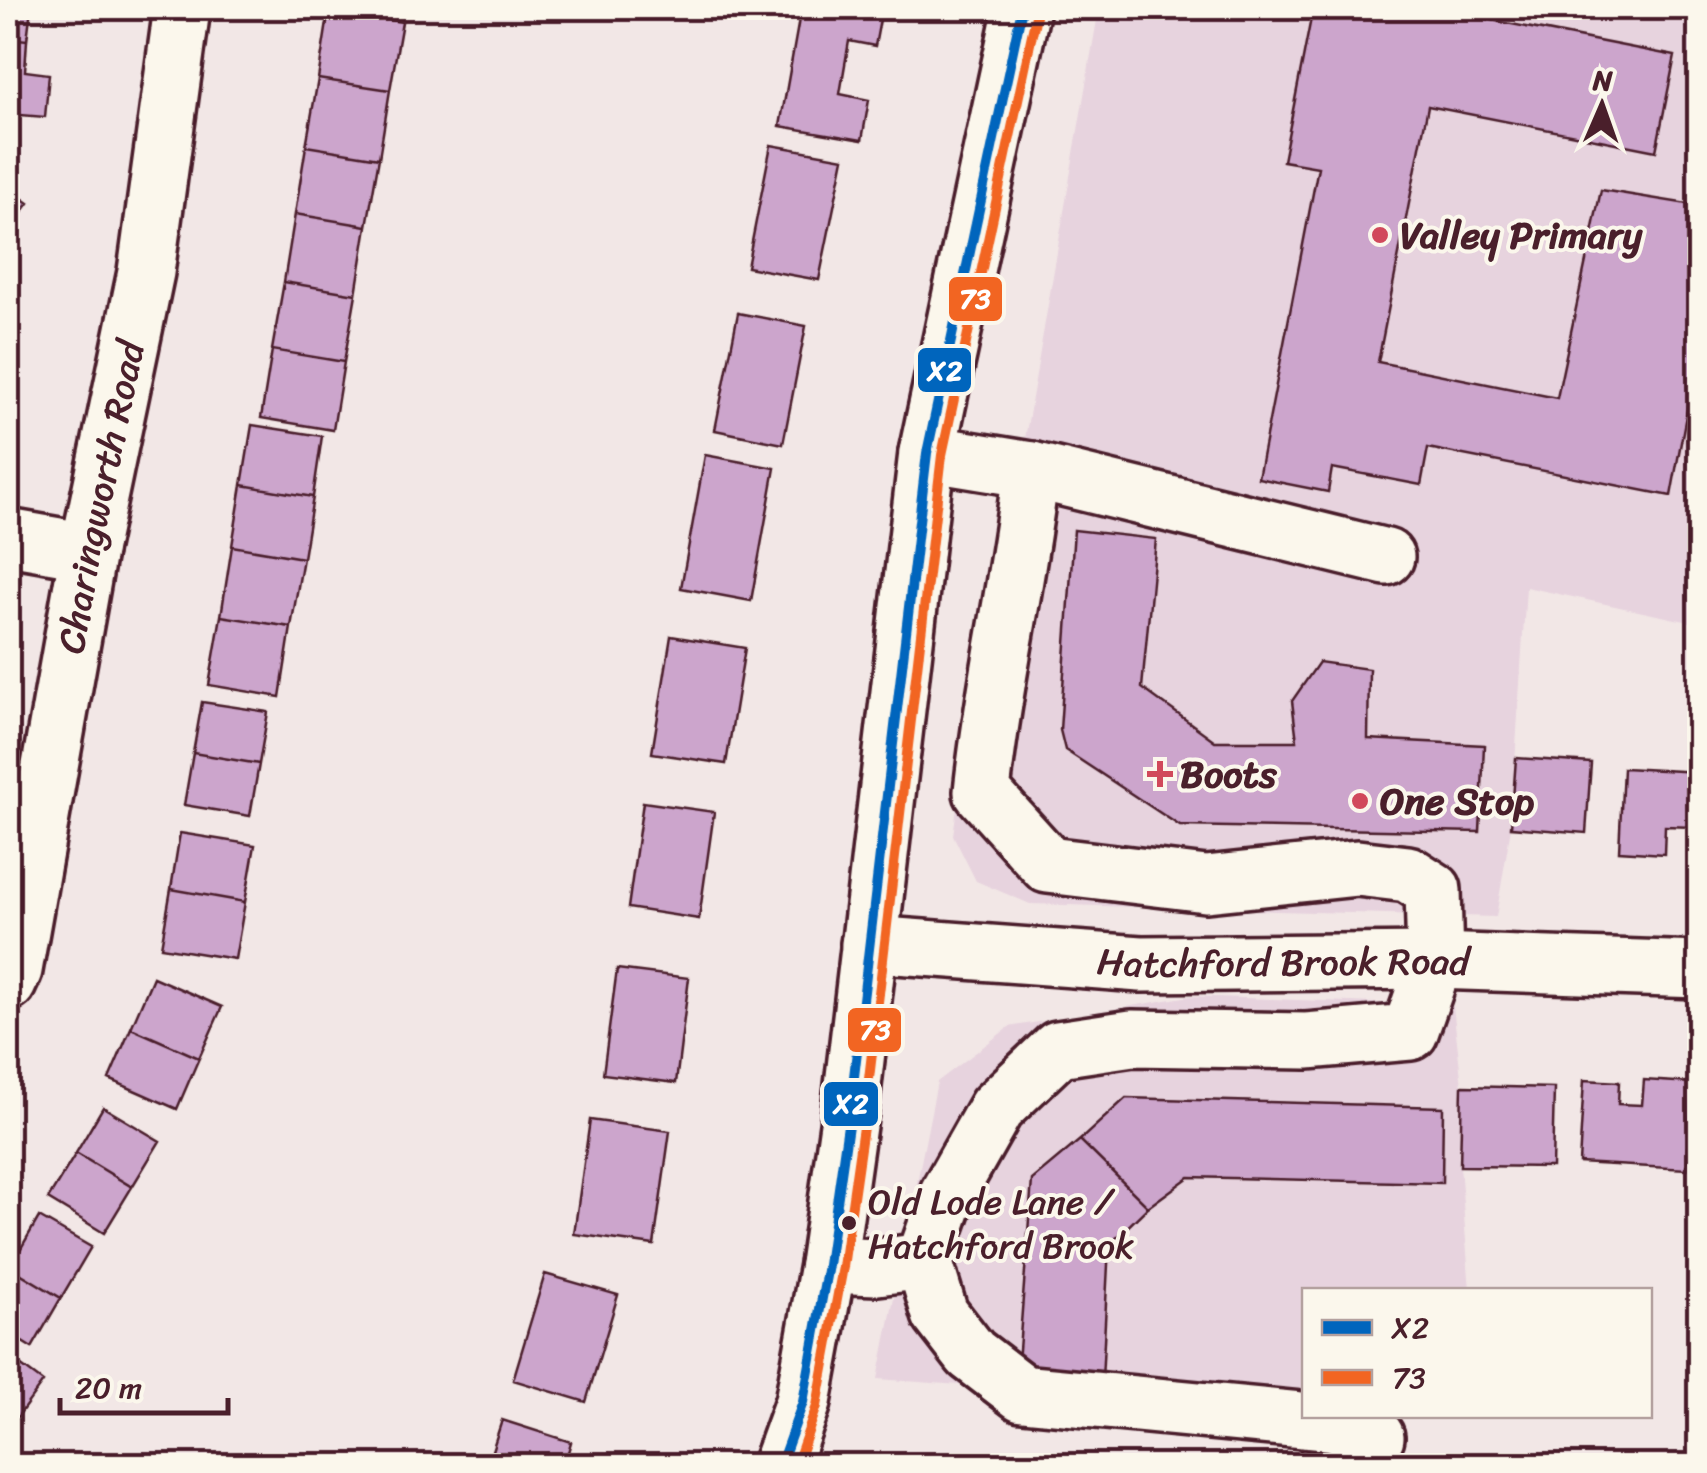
<svg xmlns="http://www.w3.org/2000/svg" width="1707" height="1473" font-family="Sriracha,sans-serif">
	<rect width="100%" height="100%" fill="#f2e7e6"/>
	<filter id="ink" filterUnits="userSpaceOnUse"><feTurbulence type="fractalNoise" baseFrequency=".01" numOctaves="2"/><feDisplacementMap in="SourceGraphic" scale="20" xChannelSelector="R" yChannelSelector="G"/><feConvolveMatrix kernelMatrix="1 2 1 2 8 2 1 2 1" color-interpolation-filters="sRGB"/></filter>
	<g filter="url(#ink)">
		<path fill="#e7d3de" d="M 1099,8 L 1699,8 L 1699,624 L 1526,587 L 1511,827 L 1496,917 L 1030,904 L 976,881 L 953,835 L 996,543 L 1021,462 Z
			M 1190,996 L 1453,1006 L 1462,1086 L 1460,1166 L 1470,1290 L 1304,1290 L 1304,1410 L 878,1379 L 937,1082 L 1009,1027 Z"/>
		<path fill="#cca5cc" stroke="#4a1f2b" stroke-width="2.5" d="M 8,8 L 31,8 L 27,40 L 8,38 Z
			M 801,8 L 882,9 L 875,46 L 849,41 L 840,94 L 869,100 L 862,140 L 780,126 Z
			M 1313,8 L 1461,8 L 1460,14 L 1675,56 L 1656,151 L 1428,106 L 1378,362 L 1557,398 L 1601,190 L 1700,206 L 1700,340 L 1671,496 L 1428,448 L 1421,485 L 1332,468 L 1328,492 L 1258,478 L 1318,167 L 1283,161 Z
			M 329,10 L 402,22 L 390,90 L 318,79 Z
			M 8,38 L 27,40 L 25,71 L 49,74 L 45,117 L 8,114 Z
			M 318,79 L 390,90 L 379,158 L 306,146 Z
			M 771,145 L 844,158 L 819,280 L 747,267 Z
			M 306,146 L 379,158 L 367,226 L 295,214 Z
			M 8,188 L 29,203 L 8,232 Z
			M 295,214 L 367,226 L 356,294 L 284,282 Z
			M 284,282 L 356,294 L 344,362 L 272,350 Z
			M 738,313 L 806,326 L 783,444 L 715,430 Z
			M 272,350 L 344,362 L 333,430 L 261,418 Z
			M 252,425 L 322,436 L 313,497 L 242,485 Z
			M 705,455 L 775,468 L 751,601 L 681,588 Z
			M 242,485 L 313,497 L 303,558 L 232,546 Z
			M 1074,530 L 1156,539 L 1142,688 L 1215,741 L 1297,741 L 1292,701 L 1319,662 L 1369,669 L 1368,739 L 1484,745 L 1480,832 L 1180,826 L 1065,750 L 1060,730 Z
			M 232,546 L 303,558 L 291,627 L 221,616 Z
			M 221,616 L 291,627 L 280,697 L 209,685 Z
			M 671,636 L 745,648 L 726,764 L 652,753 Z
			M 202,702 L 268,712 L 259,764 L 193,753 Z
			M 193,753 L 259,764 L 250,816 L 184,805 Z
			M 1516,758 L 1591,763 L 1586,833 L 1511,827 Z
			M 1623,768 L 1700,772 L 1700,854 L 1691,854 L 1693,827 L 1665,826 L 1664,854 L 1619,851 Z
			M 643,802 L 714,812 L 699,919 L 628,908 Z
			M 180,833 L 255,845 L 245,902 L 171,889 Z
			M 171,889 L 245,902 L 235,959 L 161,947 Z
			M 617,969 L 689,978 L 676,1083 L 603,1074 Z
			M 153,977 L 222,1007 L 199,1058 L 131,1028 Z
			M 131,1028 L 199,1058 L 177,1109 L 109,1079 Z
			M 1584,1080 L 1619,1082 L 1618,1104 L 1642,1105 L 1644,1080 L 1692,1083 L 1687,1169 L 1579,1163 Z
			M 1462,1086 L 1554,1088 L 1552,1167 L 1460,1166 Z
			M 1126,1098 L 1443,1107 L 1442,1183 L 1189,1177 L 1148,1207 L 1080,1140 Z
			M 103,1107 L 160,1141 L 132,1187 L 76,1153 Z
			M 590,1120 L 670,1131 L 654,1245 L 574,1234 Z
			M 1080,1140 L 1148,1207 L 1109,1245 L 1102,1380 L 1017,1376 L 1032,1180 Z
			M 76,1153 L 132,1187 L 104,1233 L 48,1199 Z
			M 39,1217 L 91,1247 L 61,1298 L 10,1267 Z
			M 10,1267 L 61,1298 L 32,1348 L 8,1333 Z
			M 545,1274 L 618,1295 L 586,1402 L 513,1380 Z
			M 8,1356 L 43,1382 L 8,1430 Z
			M 502,1420 L 571,1442 L 564,1466 L 487,1466 Z
			M 1303,1448 L 1324,1466 L 1289,1466 Z"/>
		<g fill="none" stroke-linecap="round" stroke-linejoin="round">
			<defs>
				<g id="minor">
					<path d="M 1031,470 L 1386,557"/>
					<path d="M 8,537 L 88,551"/>
					<path id="s1" d="M 869,944 L 1141,964 L 1435,961 L 1700,970"/>
					<path id="s2" d="M 8,983 L 14,970 L 88,551 L 146,272 L 182,8"/>
					<path d="M 924,1261 L 940,1314 L 971,1354 L 1022,1393 L 1333,1423 L 1376,1437"/>
					<path d="M 828,1265 L 877,1267 L 924,1261 L 948,1193 L 996,1108 L 1058,1049 L 1132,1038 L 1307,1041 L 1410,1032 L 1435,961 L 1433,890 L 1408,874 L 1357,868 L 1206,884 L 1048,865 L 982,792 C 993,684 1019,578 1031,470 L 927,453"/>
					<path d="M 780,1466 L 803,1402 L 828,1265 L 850,1111 L 927,453 L 1022,8"/>
				</g>
			</defs>
			<use href="#minor" stroke="#4a1f2b" stroke-width="62"/>
			<use href="#minor" stroke="#fbf7ec" stroke-width="55"/>
			<defs>
				<path id="bus-1" d="M 780,1466 L 803,1402 L 828,1265 L 850,1111 L 927,453 L 1022,8"/>
				<path id="bus-2" d="M 796,1466 L 817,1406 L 843,1267 L 865,1113 L 942,455 L 1037,11"/>
			</defs>
			<use href="#bus-1" stroke="#fbf7ec" stroke-width="18"/>
			<use href="#bus-2" stroke="#fbf7ec" stroke-width="18"/>
			<use href="#bus-1" stroke="#0065bd" stroke-width="10"/>
			<use href="#bus-2" stroke="#f26522" stroke-width="10"/>
		</g>
	</g>
	<g fill="#d1495b" stroke="#fbf7ec" stroke-width="4">
		<circle cx="1380" cy="235" r="10"/>
		<path d="M1155 759h10v10h10v10h-10v10h-10v-10h-10v-10h10z"/>
		<circle cx="1360" cy="801" r="10"/>
	</g>
	<circle fill="#4a1f2b" stroke="#fbf7ec" stroke-width="4" cx="849" cy="1223" r="9"/>
	<g text-anchor="middle" dominant-baseline="central" stroke-width="8" stroke-linejoin="round" paint-order="stroke">
		<g font-size="36" fill="#4a1f2b" stroke="#fbf7ec" text-anchor="start">
			<text x="868" y="1202">Old Lode Lane /<tspan x="868" dy="44">Hatchford Brook</tspan></text>
		</g>
		<g font-size="38" font-weight="bold" fill="#4a1f2b" stroke="#fbf7ec" text-anchor="start">
			<text x="1400" y="235">Valley Primary</text>
			<text x="1180" y="774">Boots</text>
			<text x="1380" y="801">One Stop</text>
		</g>
		<g font-size="38" fill="#4a1f2b" stroke="#fbf7ec">
			<text stroke="none"><textPath href="#s2" startOffset="495">Charingworth Road</textPath></text>
			<text stroke="none"><textPath href="#s1" startOffset="415">Hatchford Brook Road</textPath></text>
		</g>
	</g>
	<g stroke="#fbf7ec" stroke-width="4">
		<rect x="947" y="275" width="57" height="48" rx="10" fill="#f26522"/>
		<rect x="916" y="346" width="57" height="48" rx="10" fill="#0065bd"/>
		<rect x="846" y="1006" width="57" height="48" rx="10" fill="#f26522"/>
		<rect x="822" y="1080" width="58" height="48" rx="10" fill="#0065bd"/>
	</g>
	<g font-size="28" text-anchor="middle" font-weight="bold" fill="#fff">
		<text x="975" y="308">73</text>
		<text x="945" y="380">X2</text>
		<text x="875" y="1039">73</text>
		<text x="851" y="1113">X2</text>
	</g>
	<rect width="1707" height="1473" fill="none" stroke="#fbf7ec" stroke-width="40"/>
	<rect x="20" y="20" width="1667" height="1433" fill="none" stroke="#4a1f2b" stroke-width="4" filter="url(#ink)"/>
	<rect x="1302" y="1288" width="350" height="130" fill="#fbf7ec" stroke="#b4a19f" stroke-width="2.5"/>
	<rect x="1322" y="1320" width="50" height="15" fill="#0065bd" stroke="#b4a19f" stroke-width="2.5"/>
	<text x="1392" y="1338" font-size="30" fill="#4a1f2b">X2</text>
	<rect x="1322" y="1370" width="50" height="15" fill="#f26522" stroke="#b4a19f" stroke-width="2.5"/>
	<text x="1392" y="1388" font-size="30" fill="#4a1f2b">73</text>
	<g transform="translate(1602 105) rotate(2)" stroke="#fbf7ec" stroke-width="8" paint-order="stroke">
	<path d="M0-8L18 38L0 25L-18 38Z" fill="#4a1f2b"/>
	<text y="-15" font-size="28" font-weight="bold" text-anchor="middle" fill="#4a1f2b">N</text>
	</g>
	<path d="M60 1398v15h168v-15" fill="none" stroke="#4a1f2b" stroke-width="5"/>
	<text x="75" y="1398" font-size="30" fill="#4a1f2b" stroke="#fbf7ec" stroke-width="8" paint-order="stroke">20 m</text>
</svg>
